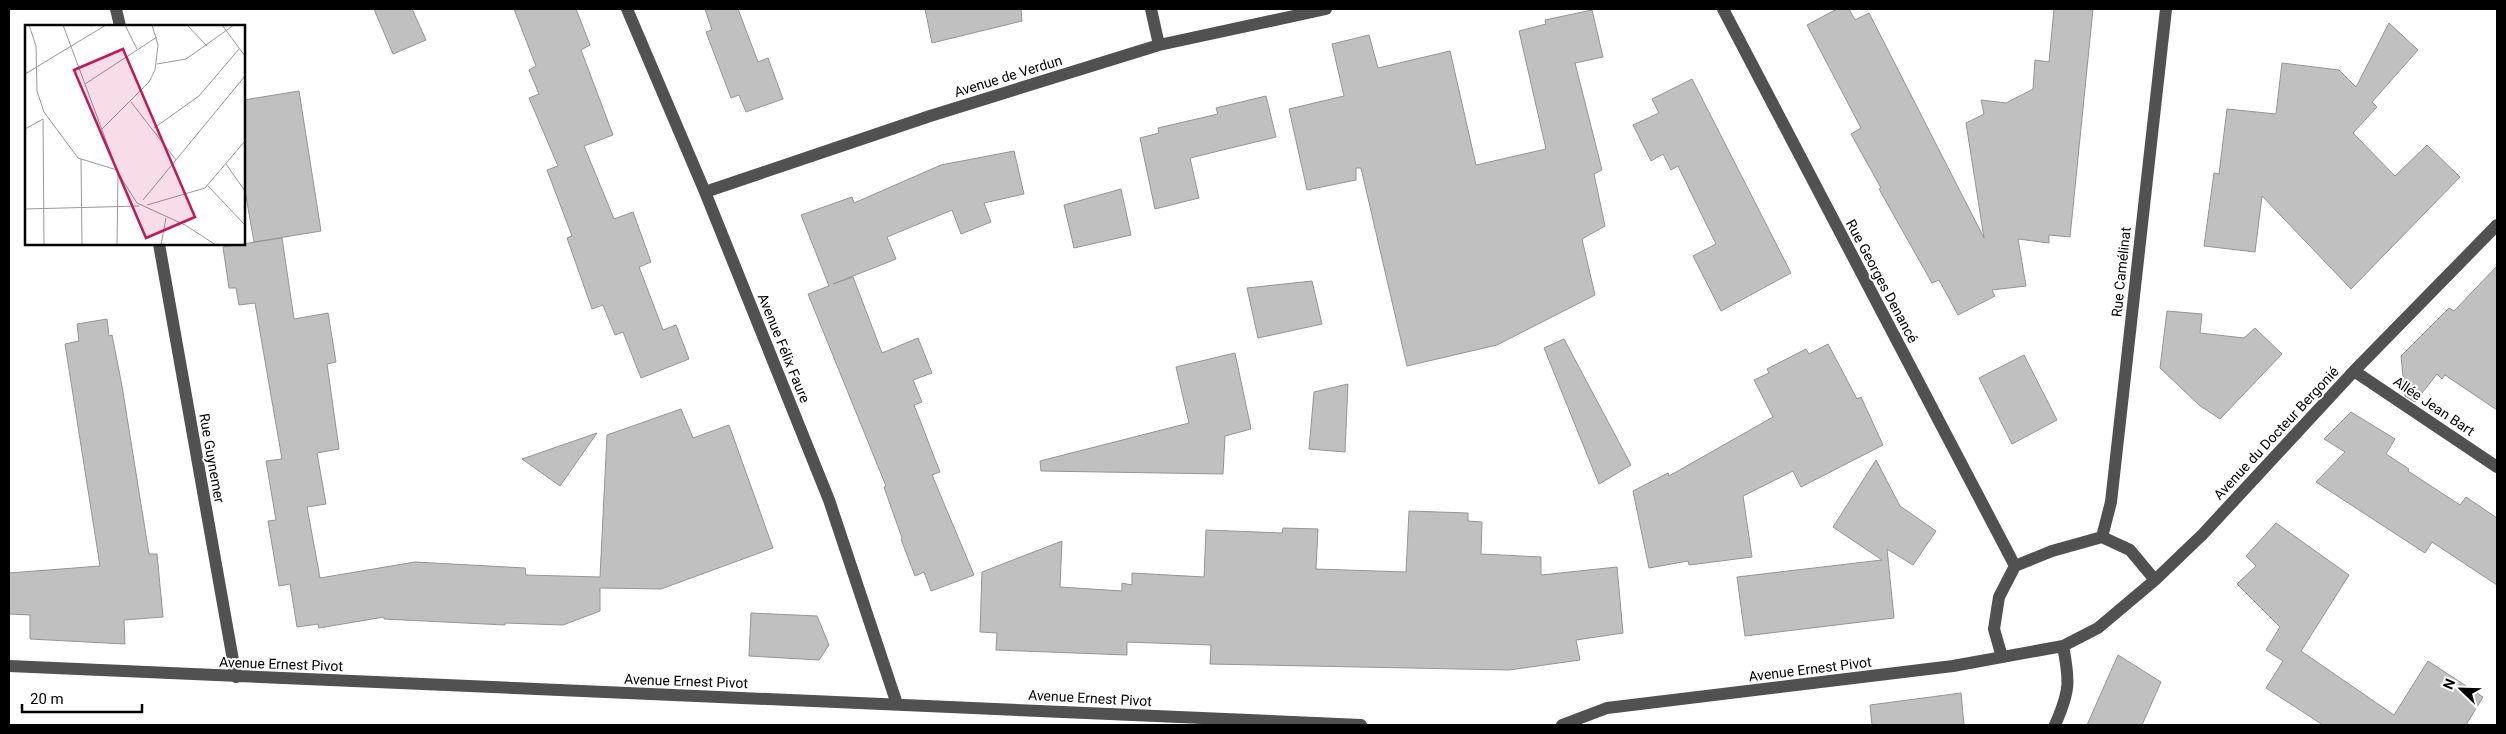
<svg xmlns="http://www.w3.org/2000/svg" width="2506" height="734" font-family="Roboto,sans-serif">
	<rect width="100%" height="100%" fill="#fff"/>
	<path fill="#c0c0c0" stroke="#959595" d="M 374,9 L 412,9 L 426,40 L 393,54 Z
		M 514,9 L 576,9 L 590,45 L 581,50 L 613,135 L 584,146 L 614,219 L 633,212 L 651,262 L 639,267 L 663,330 L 676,325 L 689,359 L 641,378 L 623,332 L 615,335 L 603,305 L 592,309 L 567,238 L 572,236 L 547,170 L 558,166 L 529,98 L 539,94 L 529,70 L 536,66 Z
		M 705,9 L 738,9 L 758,62 L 768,58 L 783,99 L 746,112 L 739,95 L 731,98 L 706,32 L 712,30 Z
		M 925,9 L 1021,9 L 1022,21 L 932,43 Z
		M 1837,9 L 1849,9 L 1855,20 L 1869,13 L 1984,238 L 1966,123 L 1984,114 L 1981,100 L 2006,103 L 2033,89 L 2035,60 L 2049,62 L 2054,9 L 2093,9 L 2070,237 L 2049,235 L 2049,243 L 2018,239 L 2026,286 L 1992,290 L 1995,296 L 1958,315 L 1939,280 L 1932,283 L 1879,189 L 1881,188 L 1851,134 L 1861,128 L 1807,25 Z
		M 1592,10 L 1603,57 L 1575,63 L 1602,170 L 1594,174 L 1605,226 L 1582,239 L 1595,295 L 1497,345 L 1407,366 L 1361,168 L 1356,168 L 1356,180 L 1307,190 L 1289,109 L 1344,96 L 1332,44 L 1369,35 L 1378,68 L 1450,51 L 1476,165 L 1546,149 L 1519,31 L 1546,24 L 1545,20 Z
		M 2389,23 L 2418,50 L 2372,102 L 2377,107 L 2353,133 L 2395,176 L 2427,145 L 2460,177 L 2351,289 L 2262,196 L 2255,252 L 2204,246 L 2214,173 L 2219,174 L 2227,109 L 2276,114 L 2282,63 L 2339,70 L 2356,87 Z
		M 1692,79 L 1791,273 L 1721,311 L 1693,256 L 1716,244 L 1678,166 L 1671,170 L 1663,154 L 1651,161 L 1633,125 L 1659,113 L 1652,99 Z
		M 299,91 L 321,231 L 254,242 L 244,185 L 244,100 Z
		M 1266,96 L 1276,137 L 1190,158 L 1199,198 L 1155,209 L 1140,138 L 1159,133 L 1158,128 L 1218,114 L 1216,108 Z
		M 1014,151 L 1024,194 L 984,203 L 991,222 L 961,234 L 952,210 L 887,237 L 896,259 L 833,284 L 853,277 L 882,353 L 918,338 L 932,373 L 913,380 L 922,402 L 914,405 L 940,472 L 932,475 L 974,575 L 931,591 L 924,572 L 915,576 L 901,539 L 902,538 L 884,487 L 886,486 L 808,294 L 829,286 L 801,215 L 852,197 L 854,203 L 941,165 Z
		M 1121,189 L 1131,235 L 1074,248 L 1064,205 Z
		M 282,238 L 294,319 L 328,313 L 336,362 L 327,364 L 339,449 L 317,453 L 326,504 L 307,507 L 320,578 L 415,562 L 525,568 L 526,575 L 600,577 L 607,435 L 681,409 L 693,438 L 729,425 L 773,548 L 661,589 L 600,588 L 600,611 L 563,625 L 505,623 L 505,625 L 384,619 L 384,617 L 319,628 L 318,624 L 297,627 L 290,584 L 279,586 L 268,521 L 276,520 L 266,461 L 282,459 L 255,303 L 239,305 L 236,288 L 229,288 L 223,247 Z
		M 2497,266 L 2497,410 L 2445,375 L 2442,379 L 2437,374 L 2415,402 L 2405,396 L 2401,356 L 2449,308 L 2454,311 Z
		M 1312,281 L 1322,324 L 1258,338 L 1247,288 Z
		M 2167,311 L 2202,314 L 2200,333 L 2244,338 L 2255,328 L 2282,354 L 2220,419 L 2199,405 L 2160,368 Z
		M 107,319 L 109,336 L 112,335 L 122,386 L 149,554 L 157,554 L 163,617 L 124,620 L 125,644 L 30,639 L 30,615 L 9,614 L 9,573 L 100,566 L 65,344 L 79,341 L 77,324 Z
		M 1564,339 L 1631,465 L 1599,484 L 1544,348 Z
		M 1828,344 L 1857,399 L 1861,397 L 1883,445 L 1801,487 L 1793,471 L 1743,496 L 1752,557 L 1689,565 L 1688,561 L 1649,568 L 1633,491 L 1668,473 L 1669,476 L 1773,417 L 1754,380 L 1769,373 L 1767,369 L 1806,349 L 1809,354 Z
		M 1235,353 L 1251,429 L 1225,436 L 1223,474 L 1041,471 L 1040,461 L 1189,423 L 1176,367 Z
		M 2024,355 L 2057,420 L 2012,444 L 1979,378 Z
		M 1348,384 L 1345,452 L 1309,449 L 1314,392 Z
		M 2351,412 L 2395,439 L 2386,454 L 2409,469 L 2408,471 L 2460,505 L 2466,497 L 2497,518 L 2497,585 L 2432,542 L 2425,553 L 2316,482 L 2345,452 L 2324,439 Z
		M 597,433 L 560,486 L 522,459 Z
		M 1876,460 L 1900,506 L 1936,531 L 1913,565 L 1887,549 L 1894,618 L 1745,636 L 1737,577 L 1882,560 L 1833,527 Z
		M 1409,511 L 1468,513 L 1468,521 L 1482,522 L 1481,554 L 1541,557 L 1541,575 L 1617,567 L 1623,633 L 1576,640 L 1580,660 L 1509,670 L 1210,664 L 1211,645 L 1127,642 L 1127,655 L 996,650 L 997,633 L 980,632 L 982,572 L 1062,541 L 1060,587 L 1122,591 L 1122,583 L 1132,585 L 1132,573 L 1204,577 L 1206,530 L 1282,533 L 1283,528 L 1318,529 L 1316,569 L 1406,572 Z
		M 2276,523 L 2349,575 L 2301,651 L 2394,715 L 2428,661 L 2483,697 L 2466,725 L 2323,725 L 2266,688 L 2283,661 L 2266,650 L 2280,627 L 2237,584 L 2256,566 L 2246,556 Z
		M 751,613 L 817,616 L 829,645 L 819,660 L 749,656 Z
		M 2118,655 L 2161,682 L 2142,725 L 2087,725 Z
		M 1961,693 L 1964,725 L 1872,725 L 1870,705 Z"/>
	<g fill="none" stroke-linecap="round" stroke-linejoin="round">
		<path stroke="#515151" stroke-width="12" d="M 116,9 L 120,26
			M 627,9 L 705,192 L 829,500 L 897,704
			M 1151,9 L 1159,45
			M 1723,9 L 2015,566
			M 705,192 L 930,116 L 1159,45 L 1326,9
			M 159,244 L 236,677
			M 2354,371 L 2497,467
			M 2102,537 L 2111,502 L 2166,9
			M 2002,657 L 1994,629 L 1999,597 L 2015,566 L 2052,551 L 2102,537 L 2130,550 L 2155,580
			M 9,666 L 1361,725
			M 1562,725 L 1607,708 L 1953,666 L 2063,646 L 2098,628 L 2155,580 L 2203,534 L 2354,371 L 2497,225
			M 2055,725 C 2070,691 2070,682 2063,646"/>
	</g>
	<g text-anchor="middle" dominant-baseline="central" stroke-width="4" stroke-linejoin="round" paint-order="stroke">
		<g font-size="14" fill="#000" stroke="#fff">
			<text transform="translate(1008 76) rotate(-17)">Avenue de Verdun</text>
			<text transform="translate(2121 272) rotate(-84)">Rue Camélinat</text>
			<text transform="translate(1882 281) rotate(62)">Rue Georges Denancé</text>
			<text transform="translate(784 348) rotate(68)">Avenue Félix Faure</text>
			<text transform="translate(2434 406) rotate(34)">Allée Jean Bart</text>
			<text transform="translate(2276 433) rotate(-47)">Avenue du Docteur Bergonié</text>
			<text transform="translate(212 458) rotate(80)">Rue Guynemer</text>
			<text transform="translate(281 664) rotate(2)">Avenue Ernest Pivot</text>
			<text transform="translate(1810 669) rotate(-7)">Avenue Ernest Pivot</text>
			<text transform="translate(686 681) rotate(2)">Avenue Ernest Pivot</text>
			<text transform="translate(1090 698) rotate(3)">Avenue Ernest Pivot</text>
		</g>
	</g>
	<g transform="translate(25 25)">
		<rect width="220" height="220" fill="#fff"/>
		<path fill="none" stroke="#999" stroke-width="1" d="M 4,0 L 11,21 L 12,66 L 19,87 L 53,133 L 92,145M 38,0 L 93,148 L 112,178 L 160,200 L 191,220M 100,0 L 112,24M 162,0 L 182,21M 197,0 L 220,31M 132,39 L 161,34 L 209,0M 0,49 L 81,0M 60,59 L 132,12M 106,77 L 151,135M 18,94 L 19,220M 129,103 L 174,71 L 214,24M 0,104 L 18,94M 77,104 L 124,57 L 130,45 L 133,20 L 127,0M 56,134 L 57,220M 201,139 L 220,166M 183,161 L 220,200M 118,175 L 220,51M 122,180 L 180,163 L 220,116M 0,184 L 114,181M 92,220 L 93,148M 136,220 L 141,193"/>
		<path fill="#c2185b" fill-opacity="0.15" stroke="#c2185b" stroke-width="2.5" d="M 98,24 L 170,192 L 121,213 L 49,45 Z"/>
		<rect width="220" height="220" fill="none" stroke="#000" stroke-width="2.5"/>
	</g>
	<rect width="2506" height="734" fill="none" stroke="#000000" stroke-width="20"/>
	<g transform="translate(2461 689) rotate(293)" stroke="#ffffff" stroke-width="4" paint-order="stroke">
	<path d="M0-4L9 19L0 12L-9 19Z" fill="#000000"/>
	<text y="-8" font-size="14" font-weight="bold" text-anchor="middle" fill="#000000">N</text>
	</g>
	<path d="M22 704v8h120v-8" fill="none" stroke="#000000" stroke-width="2.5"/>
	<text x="30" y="704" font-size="15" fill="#000000" stroke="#ffffff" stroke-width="4" paint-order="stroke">20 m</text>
</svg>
